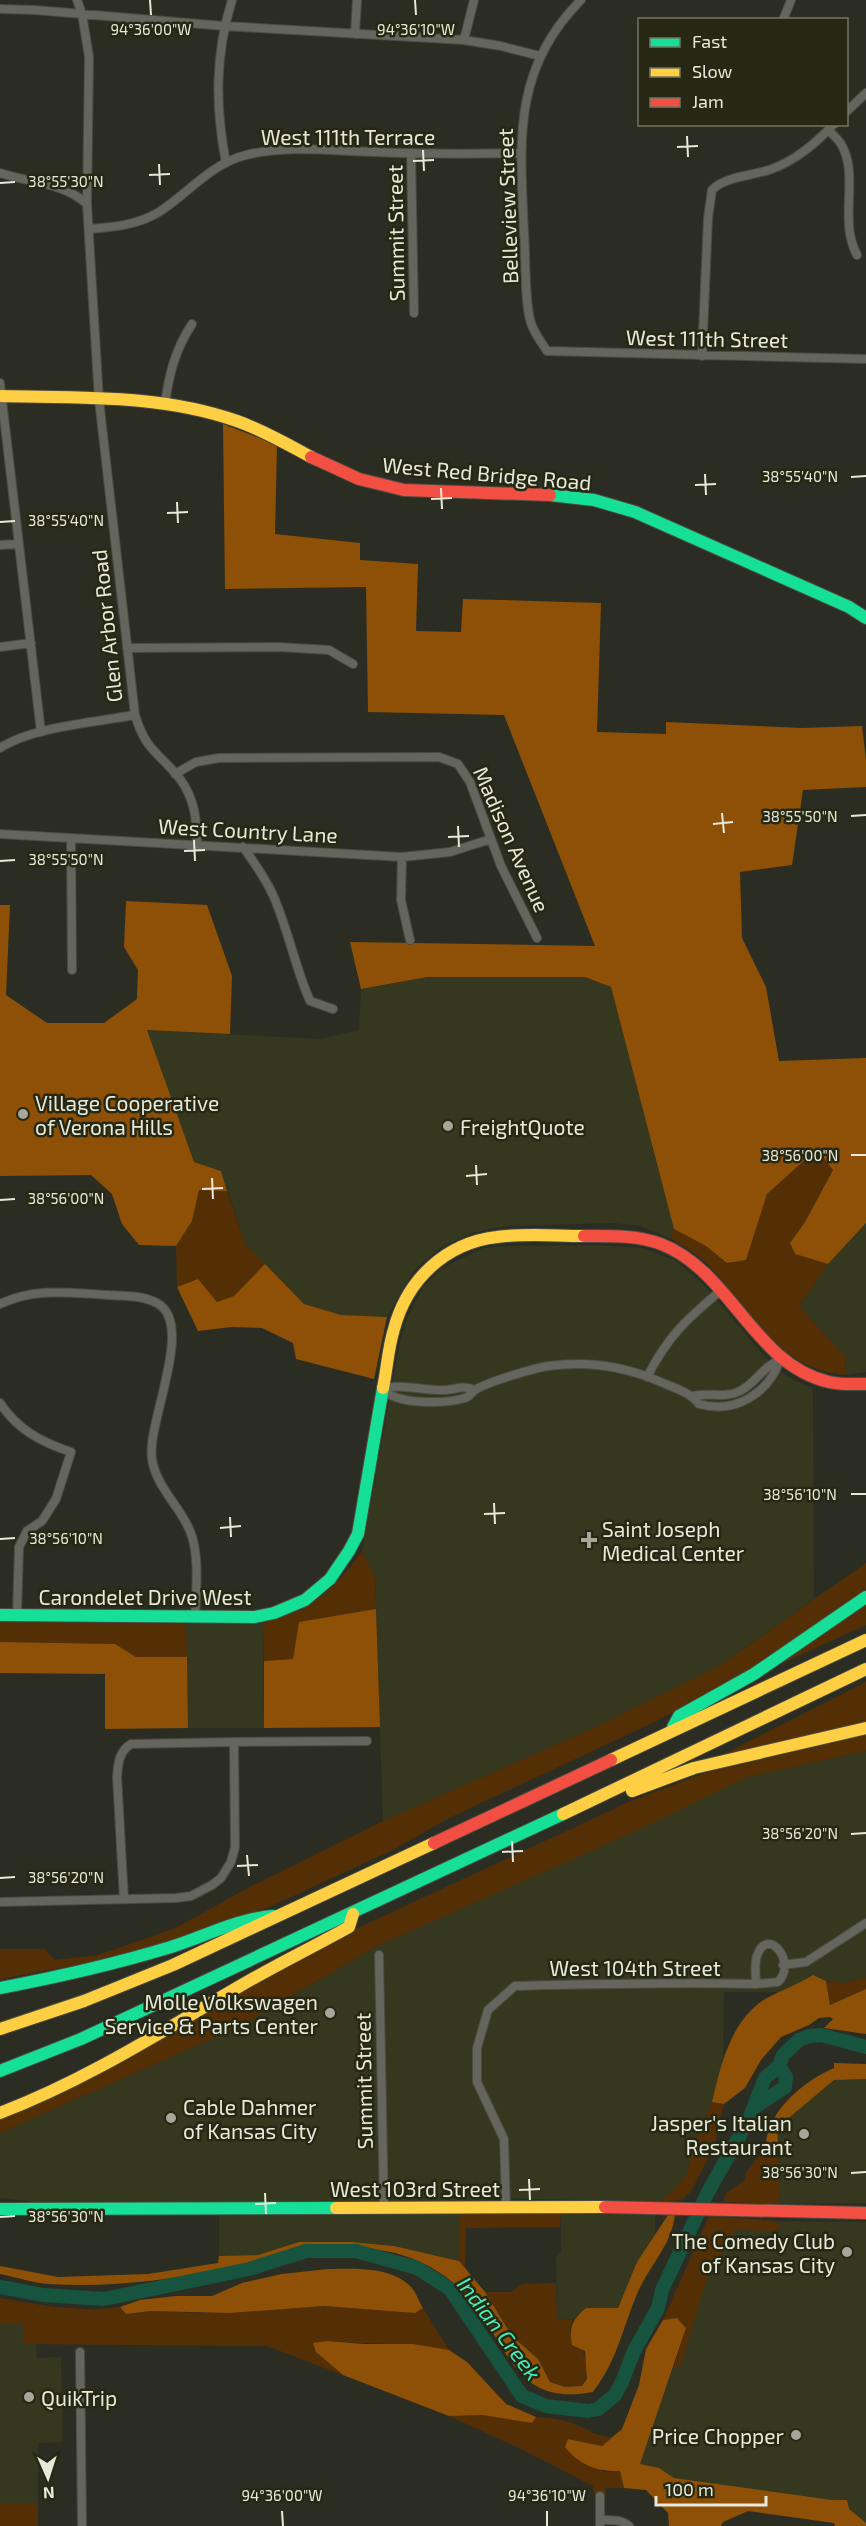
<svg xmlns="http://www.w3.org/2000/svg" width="866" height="2526" font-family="'Exo 2',sans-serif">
	<rect width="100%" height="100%" fill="#2c2d22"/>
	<path fill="#35371e" d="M 427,977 L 586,977 L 611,987 L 674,1229 L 670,1238 L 640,1226 L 613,1223 L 506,1226 L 472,1233 L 441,1247 L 414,1270 L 387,1317 L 341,1315 L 304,1304 L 245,1244 L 221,1171 L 194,1162 L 147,1030 L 320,1039 L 359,1030 L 361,989 Z
		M 866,1223 L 866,1372 L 846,1375 L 845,1356 L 799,1306 L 828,1264 Z
		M 597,1245 L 642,1248 L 675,1260 L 706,1287 L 765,1357 L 785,1375 L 813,1389 L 814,1599 L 719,1666 L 600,1725 L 383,1821 L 375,1577 L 362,1551 L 399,1346 L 407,1318 L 423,1287 L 442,1268 L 483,1248 L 507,1246 Z
		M 263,1620 L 264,1728 L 188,1728 L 186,1624 Z
		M 866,1751 L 866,1977 L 844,1983 L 826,1981 L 813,1975 L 782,1992 L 724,1992 L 723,2060 L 712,2102 L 694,2145 L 687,2173 L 676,2188 L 659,2202 L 495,2198 L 478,2202 L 34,2202 L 0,2198 L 0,2133 L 236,2028 L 379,1945 L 750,1776 Z
		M 866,2079 L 866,2203 L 780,2204 L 777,2128 L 834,2080 Z
		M 561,2213 L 655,2213 L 655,2238 L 637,2262 L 618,2308 L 586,2308 L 573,2320 L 557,2319 L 556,2257 L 561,2251 Z
		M 219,2214 L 459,2214 L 459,2261 L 394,2246 L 352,2242 L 299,2242 L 258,2255 L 219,2256 Z
		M 727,2217 L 761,2221 L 866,2222 L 866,2526 L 835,2526 L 834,2507 L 632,2475 L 639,2464 Z
		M 0,2323 L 23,2323 L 23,2343 L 36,2344 L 37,2358 L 61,2357 L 63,2442 L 38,2443 L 38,2503 L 0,2503 Z"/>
	<path fill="#542f06" d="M 817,1149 L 833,1169 L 805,1222 L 790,1243 L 795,1254 L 828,1264 L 799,1306 L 845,1356 L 846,1375 C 778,1369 752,1313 711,1268 C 700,1255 684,1247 670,1238 L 674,1229 L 706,1246 L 727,1263 L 746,1260 L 767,1194 Z
		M 199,1189 L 227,1191 L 245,1244 L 265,1264 L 234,1296 L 217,1302 L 198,1279 L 177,1287 L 176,1246 L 192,1221 Z
		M 362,1551 L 375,1577 L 376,1609 L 299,1622 L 293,1660 L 264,1661 L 263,1620 C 311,1611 335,1589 362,1551 Z
		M 866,1563 L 866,1589 L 728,1684 L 646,1726 L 447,1819 L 391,1851 L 214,1932 L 141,1953 L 0,1979 L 0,1949 L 44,1949 L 55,1960 L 98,1955 L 176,1928 L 244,1890 L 383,1821 L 600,1725 L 719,1666 Z
		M 866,1603 L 866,1625 L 770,1669 Z
		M 0,1621 L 186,1624 L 187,1657 L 136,1657 L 115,1644 L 0,1642 Z
		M 866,1682 L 866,1722 L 716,1758 Z
		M 866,1735 L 866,1751 L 750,1776 L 625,1836 L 379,1945 L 236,2028 L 0,2133 L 0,2118 L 332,1940 L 633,1800 L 705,1773 Z
		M 866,1977 L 866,1989 L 830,2005 L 826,1981 L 844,1983 Z
		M 712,2102 L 724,2104 L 714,2147 L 691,2191 L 682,2200 L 659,2202 L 676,2188 L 687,2173 L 694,2145 Z
		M 778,2145 L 780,2204 L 723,2202 L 726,2193 L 744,2181 L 746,2173 L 766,2146 Z
		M 561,2213 L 560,2227 L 466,2228 L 465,2271 L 459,2261 L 459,2214 Z
		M 709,2216 L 776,2221 L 775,2224 L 757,2223 L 780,2224 L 780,2226 L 776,2231 L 735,2230 C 723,2243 723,2265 708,2275 L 680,2367 L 674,2367 L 686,2328 L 677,2318 L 663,2320 Z
		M 556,2283 L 557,2319 L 573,2320 L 570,2331 C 581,2346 595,2367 582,2386 L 565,2387 L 550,2382 L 538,2359 L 512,2336 L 485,2292 L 512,2292 L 522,2284 Z
		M 0,2298 C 40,2305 79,2313 120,2307 L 126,2314 L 151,2311 L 201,2313 L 324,2306 L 415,2313 L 423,2308 L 449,2350 C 408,2343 368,2344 327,2341 L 316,2352 L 343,2375 L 267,2346 L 23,2344 L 23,2323 L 0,2323 Z
		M 482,2415 L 532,2423 L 536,2417 C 549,2418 562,2419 575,2424 C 588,2429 597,2437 612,2437 L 602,2446 L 568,2439 L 604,2472 L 620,2471 L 624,2488 L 606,2488 L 606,2494 L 593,2493 L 593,2486 L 523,2450 L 449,2416 Z
		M 0,2503 L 38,2503 L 38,2526 L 0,2526 Z"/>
	<path fill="#8e5007" d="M 223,424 L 277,445 L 275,534 L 360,543 L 360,560 L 418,564 L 416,631 L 461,632 L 463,599 L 601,603 L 597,732 L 666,734 L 666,722 L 802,728 L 862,726 L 866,760 L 866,787 L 803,790 L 792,865 L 740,872 L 742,938 L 766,987 L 779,1061 L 866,1058 L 866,1223 L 828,1264 L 795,1254 L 790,1243 L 805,1222 L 833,1170 L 817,1149 L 767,1194 L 746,1260 L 727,1263 L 706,1246 L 674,1229 L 611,987 L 585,977 L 427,977 L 361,989 L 350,942 L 595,946 L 504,715 L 368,712 L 366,587 L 225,589 Z
		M 126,901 L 207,905 L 232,976 L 230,1034 L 147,1030 L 194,1162 L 221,1171 L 227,1191 L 199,1190 L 192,1221 L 176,1246 L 139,1245 L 122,1224 L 112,1194 L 91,1175 L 0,1176 L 0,905 L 10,905 L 6,995 L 47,1023 L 104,1023 L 137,999 L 138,970 L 124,947 Z
		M 265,1264 L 304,1304 L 341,1315 L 387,1317 L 374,1379 L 296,1359 L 293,1343 L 262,1328 L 232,1327 L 198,1331 L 177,1287 L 198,1279 L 217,1302 L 234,1296 Z
		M 376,1609 L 380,1727 L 264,1728 L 264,1661 L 293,1659 L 299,1622 Z
		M 0,1642 L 115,1644 L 136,1657 L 187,1657 L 188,1728 L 105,1729 L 105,1674 L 0,1673 Z
		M 813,1975 L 826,1981 L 830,2005 L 866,1989 L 866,2034 L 824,2028 L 833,2019 L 830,2017 L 819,2018 L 809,2025 L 781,2037 L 761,2060 L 745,2088 L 724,2104 L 712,2102 C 721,2064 731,2019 767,1998 C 783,1990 798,1984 813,1975 Z
		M 834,2063 L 866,2064 L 866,2079 L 834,2080 L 777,2128 L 778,2145 L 766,2146 C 766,2112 805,2080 834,2068 Z
		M 668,2215 L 675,2215 C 671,2246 649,2266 637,2294 C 622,2330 617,2361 593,2392 C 514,2407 510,2347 470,2300 C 450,2276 425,2261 395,2253 C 368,2247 336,2243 309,2248 C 280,2252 254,2264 225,2269 C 168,2280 108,2288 49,2284 C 33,2283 16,2277 0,2274 L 0,2266 L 58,2277 L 148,2274 L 218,2263 L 219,2256 L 258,2255 L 299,2242 L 352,2242 L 394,2246 L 459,2261 L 485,2292 L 512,2336 L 538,2359 L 550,2382 L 565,2387 L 582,2386 L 587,2379 L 585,2351 L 572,2345 C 569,2327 572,2320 586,2308 L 618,2308 L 637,2262 Z
		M 328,2269 C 354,2269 391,2266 411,2287 C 416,2292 419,2302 423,2308 L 415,2313 L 324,2306 L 230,2313 L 151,2311 L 126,2314 L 120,2307 L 140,2300 L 176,2296 L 212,2296 L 242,2283 L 282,2274 Z
		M 677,2318 L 686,2328 L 640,2464 L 659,2468 L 674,2478 L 832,2500 L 847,2500 L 849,2509 L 866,2523 L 866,2526 L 835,2526 L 834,2523 L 748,2511 L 723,2522 L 721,2526 L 669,2526 L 668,2513 L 646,2490 L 624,2488 L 620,2471 C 598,2472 579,2465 565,2447 L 568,2439 L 602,2446 L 622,2429 L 639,2385 L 646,2349 L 663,2320 Z
		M 327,2341 L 364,2344 L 413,2344 L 449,2350 L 467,2362 L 506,2404 L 536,2417 L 532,2423 L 482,2415 L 449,2416 L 343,2375 L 316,2352 L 313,2343 Z"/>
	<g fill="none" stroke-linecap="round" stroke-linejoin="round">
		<path stroke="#175440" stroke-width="14" d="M 755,2107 L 785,2087 L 786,2077 L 779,2066
			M 0,2287 L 43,2295 L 104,2299 L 249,2269 L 306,2251 L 356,2251 L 417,2268 L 450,2289 L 522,2396 L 546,2406 L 588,2411 L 598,2409 L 615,2395 L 622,2382 L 634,2351 L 658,2308 L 662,2290 L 708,2192 L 749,2119 L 765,2078 L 779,2066 L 783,2055 L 799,2040 L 809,2036 L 821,2035 L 866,2047"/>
		<defs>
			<path id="street" d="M 77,0 L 82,14 L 89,57 L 87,204 L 99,400 L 135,715 C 146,752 160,753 180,779 C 195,799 197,821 197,845
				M 581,0 C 512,69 520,142 524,232 C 526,256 524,301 531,323 C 534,333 542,343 547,351 L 866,359
				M 0,9 L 35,10 L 224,26 L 464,40 L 501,46 L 540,56
				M 783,20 L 791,0
				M 355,34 L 357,0
				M 464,40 L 474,0
				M 846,112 L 866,93
				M 828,130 C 833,135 838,139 841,144 C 860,175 838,220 857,255
				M 411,153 L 414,313
				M 226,163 C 215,106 215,55 232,0
				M 0,173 C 30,183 63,182 87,204
				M 89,229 C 113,227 138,225 159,212 C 189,193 210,164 246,155 C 287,145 332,151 374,152 C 422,154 471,154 520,153
				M 702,356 L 708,218 L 712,190 C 726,176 751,176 769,170 C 795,161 815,144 834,124
				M 0,383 L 41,732
				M 165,404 C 169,374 175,350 192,324
				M 0,545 L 19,544
				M 0,647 L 31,643
				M 127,648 L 278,647 L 329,650 L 353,664
				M 0,748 C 32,727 96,722 135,715
				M 175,774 L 196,762 L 219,758 L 439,757 L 458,764 L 470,782 L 501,866 L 537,938
				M 0,834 L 402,857 L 450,852 L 491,839
				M 71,838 L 72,970
				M 243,847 C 254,862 265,878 273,895 C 288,929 295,967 310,1001 L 333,1009
				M 402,857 L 401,900 L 410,940
				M 0,1304 C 35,1287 70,1293 108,1295 C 124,1296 142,1295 157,1303 C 196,1324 146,1424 152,1459 C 156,1487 180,1506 190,1531 C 200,1555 196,1592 195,1618
				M 647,1377 C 668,1336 686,1320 720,1291
				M 474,1390 C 464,1385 457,1389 446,1390 C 426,1391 398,1383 382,1389 C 397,1405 444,1404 465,1398 C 470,1397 471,1392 475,1390 C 487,1382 534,1368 549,1366 C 585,1361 622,1366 656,1380 C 671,1387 689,1391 699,1404 C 735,1414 768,1394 780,1360
				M 693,1396 C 709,1392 724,1399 740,1391 C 756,1383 763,1366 780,1360
				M 0,1403 C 18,1430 41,1442 71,1452 L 56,1499 L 42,1521 L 27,1531 L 19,1547 L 17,1615
				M 124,1899 L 117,1777 C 118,1764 119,1751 131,1744 L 234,1742
				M 0,1902 L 176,1898 L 191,1896 L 212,1885 L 221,1878 L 231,1862 L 235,1847 L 234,1742 L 367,1741
				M 379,1955 L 384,2207
				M 783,1965 L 806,1962 L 866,1923
				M 506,2207 L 504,2139 L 477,2082 L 477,2048 L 488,2010 L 515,1986 C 596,1984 676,1982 756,1984 L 778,1982 C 798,1962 767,1925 757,1956 C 754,1964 756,1976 756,1984
				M 80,2352 L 82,2526
				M 600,2520 C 611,2520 621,2519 629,2526
				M 600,2526 L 600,2496"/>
			<path id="fast" d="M 550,495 L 594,500 L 635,512 L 849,607 L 866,618
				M 0,1615 L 255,1617 L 274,1613 L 305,1600 L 330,1579 L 349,1551 L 358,1534 L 383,1388
				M 673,1727 L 679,1716 L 754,1674 L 866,1597
				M 0,1988 C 58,1977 115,1964 171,1947 C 206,1936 237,1919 273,1916
				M 0,2071 L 81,2039 L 563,1814
				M 0,2209 L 336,2208"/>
			<path id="slow" d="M 0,396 C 79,398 161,394 237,421 C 263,430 287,444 311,457
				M 383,1388 C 387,1369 388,1348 394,1329 C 407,1280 445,1243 497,1237 C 525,1233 555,1236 584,1236
				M 611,1760 L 866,1640
				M 632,1791 L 694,1768 L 866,1728
				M 563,1814 L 866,1669
				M 0,2029 L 84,2001 L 173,1965 L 434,1843
				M 0,2113 C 86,2080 161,2032 240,1986 C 276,1965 313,1947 349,1927 L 353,1914
				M 336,2208 L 605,2207"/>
			<path id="jam" d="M 311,457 L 359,479 L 404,490 L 550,495
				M 584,1236 C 610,1236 637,1235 661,1244 C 732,1272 753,1364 829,1382 C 841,1385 854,1384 866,1384
				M 434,1843 L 611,1760
				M 605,2207 L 866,2213"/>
		</defs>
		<use href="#street" stroke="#4a4b41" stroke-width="10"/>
		<use href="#fast" stroke="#4a4b41" stroke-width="14"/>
		<use href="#slow" stroke="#4a4b41" stroke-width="14"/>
		<use href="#jam" stroke="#4a4b41" stroke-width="14"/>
		<use href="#street" stroke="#64655d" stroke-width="8"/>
		<use href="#fast" stroke="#16e098" stroke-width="12"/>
		<use href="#slow" stroke="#ffcf43" stroke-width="12"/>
		<use href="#jam" stroke="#f24e42" stroke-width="12"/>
	</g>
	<path fill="none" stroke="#e7e9db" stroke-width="2" d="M 150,0 L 151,15M 415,0 L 416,15M 687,136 L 688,157M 677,147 L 698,146M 423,150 L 424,171M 413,161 L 434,160M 159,164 L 160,185M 149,175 L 170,174M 0,183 L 15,182M 705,474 L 706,495M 851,477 L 866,476M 695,485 L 716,484M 441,488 L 442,509M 431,499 L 452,498M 177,502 L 178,523M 167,513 L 188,512M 0,522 L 15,521M 722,813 L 724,833M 851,816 L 866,815M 713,824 L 733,822M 458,826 L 459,847M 448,837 L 469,836M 194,840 L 195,861M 184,851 L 205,850M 0,861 L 15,860M 851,1155 L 866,1155M 476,1165 L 477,1185M 466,1176 L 487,1174M 212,1178 L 213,1199M 202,1189 L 223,1188M 0,1200 L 15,1199M 851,1494 L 866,1494M 494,1503 L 495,1524M 484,1514 L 505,1513M 230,1517 L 231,1537M 220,1528 L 241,1526M 0,1539 L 15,1538M 851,1834 L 866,1833M 512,1841 L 513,1862M 502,1852 L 523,1851M 247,1855 L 249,1876M 237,1866 L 258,1865M 0,1878 L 15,1877M 851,2173 L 866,2172M 529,2179 L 530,2200M 519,2190 L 540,2189M 265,2193 L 266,2214M 255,2204 L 276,2203M 0,2217 L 15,2216M 282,2511 L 283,2526M 547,2511 L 547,2526"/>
	<g fill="#a6a79a" stroke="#262813" stroke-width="2">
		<circle cx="23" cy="1114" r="6"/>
		<circle cx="448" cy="1126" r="6"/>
		<path d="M586 1531h6v6h6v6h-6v6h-6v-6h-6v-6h6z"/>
		<circle cx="330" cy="2013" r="6"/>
		<circle cx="171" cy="2118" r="6"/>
		<circle cx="804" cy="2134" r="6"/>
		<circle cx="847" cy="2252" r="6"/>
		<circle cx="29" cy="2397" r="6"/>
		<circle cx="796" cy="2435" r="6"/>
	</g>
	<g text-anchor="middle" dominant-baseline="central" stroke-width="5" stroke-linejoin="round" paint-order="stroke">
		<g font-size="21" fill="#e7e9db" stroke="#262813">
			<text x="348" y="136">West 111th Terrace</text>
			<text transform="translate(507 206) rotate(-92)">Belleview Street</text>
			<text transform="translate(395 233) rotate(-91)">Summit Street</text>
			<text transform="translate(707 338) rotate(1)">West 111th Street</text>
			<text transform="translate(487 473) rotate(5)">West Red Bridge Road</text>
			<text transform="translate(106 626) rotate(-96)">Glen Arbor Road</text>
			<text transform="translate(248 830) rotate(3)">West Country Lane</text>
			<text transform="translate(512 839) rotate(66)">Madison Avenue</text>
			<text x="145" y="1596">Carondelet Drive West</text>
			<text x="635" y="1967">West 104th Street</text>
			<text transform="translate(363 2081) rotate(-91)">Summit Street</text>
			<text x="415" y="2188">West 103rd Street</text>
		</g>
		<g font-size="21" fill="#e7e9db" stroke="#262813" text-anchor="start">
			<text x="35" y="1102">Village Cooperative<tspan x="35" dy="24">of Verona Hills</tspan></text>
			<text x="460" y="1126">FreightQuote</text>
			<text x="602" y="1528">Saint Joseph<tspan x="602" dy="24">Medical Center</tspan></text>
			<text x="318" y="2001" text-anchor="end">Molle Volkswagen<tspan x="318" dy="24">Service &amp; Parts Center</tspan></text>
			<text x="183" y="2106">Cable Dahmer<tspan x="183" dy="24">of Kansas City</tspan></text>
			<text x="792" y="2122" text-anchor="end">Jasper's Italian<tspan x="792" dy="24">Restaurant</tspan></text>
			<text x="835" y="2240" text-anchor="end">The Comedy Club<tspan x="835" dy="24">of Kansas City</tspan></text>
			<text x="41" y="2397">QuikTrip</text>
			<text x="784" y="2435" text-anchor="end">Price Chopper</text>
		</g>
		<g font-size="22" font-style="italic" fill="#46ecba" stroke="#262813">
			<text transform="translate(500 2328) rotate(53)">Indian Creek</text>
		</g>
	</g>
	<g font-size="15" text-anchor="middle" fill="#e7e9db" stroke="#262813" stroke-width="5" stroke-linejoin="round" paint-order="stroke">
		<text x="151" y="35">94°36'00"W</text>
		<text x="416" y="35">94°36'10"W</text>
		<text x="66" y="187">38°55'30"N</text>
		<text x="800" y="482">38°55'40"N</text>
		<text x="66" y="526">38°55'40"N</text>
		<text x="800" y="822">38°55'50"N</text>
		<text x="66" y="865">38°55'50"N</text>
		<text x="800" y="1161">38°56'00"N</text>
		<text x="66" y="1204">38°56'00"N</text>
		<text x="800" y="1500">38°56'10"N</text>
		<text x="66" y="1544">38°56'10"N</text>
		<text x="800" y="1839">38°56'20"N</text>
		<text x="66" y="1883">38°56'20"N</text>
		<text x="800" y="2178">38°56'30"N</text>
		<text x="66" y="2222">38°56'30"N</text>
		<text x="282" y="2501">94°36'00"W</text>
		<text x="547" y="2501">94°36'10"W</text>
	</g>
	<rect x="638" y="18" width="210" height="108" fill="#262813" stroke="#737563" stroke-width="1.5"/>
	<rect x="650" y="38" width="30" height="9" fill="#16e098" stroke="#737563" stroke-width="1.5"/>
	<text x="692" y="48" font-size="18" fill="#e7e9db">Fast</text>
	<rect x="650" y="68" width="30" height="9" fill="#ffcf43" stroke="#737563" stroke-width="1.5"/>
	<text x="692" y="78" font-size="18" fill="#e7e9db">Slow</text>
	<rect x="650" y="98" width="30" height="9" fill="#f24e42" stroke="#737563" stroke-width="1.5"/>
	<text x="692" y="108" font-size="18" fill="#e7e9db">Jam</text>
	<g transform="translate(48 2478) rotate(177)" stroke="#262813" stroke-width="4.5" paint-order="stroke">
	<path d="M0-4.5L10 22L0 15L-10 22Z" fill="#e7e9db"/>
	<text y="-9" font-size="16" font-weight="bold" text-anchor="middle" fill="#e7e9db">N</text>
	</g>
	<path d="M656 2496v9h110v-9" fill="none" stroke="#e7e9db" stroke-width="3"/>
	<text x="665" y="2496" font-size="18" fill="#e7e9db" stroke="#262813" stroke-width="4.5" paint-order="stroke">100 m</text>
</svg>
